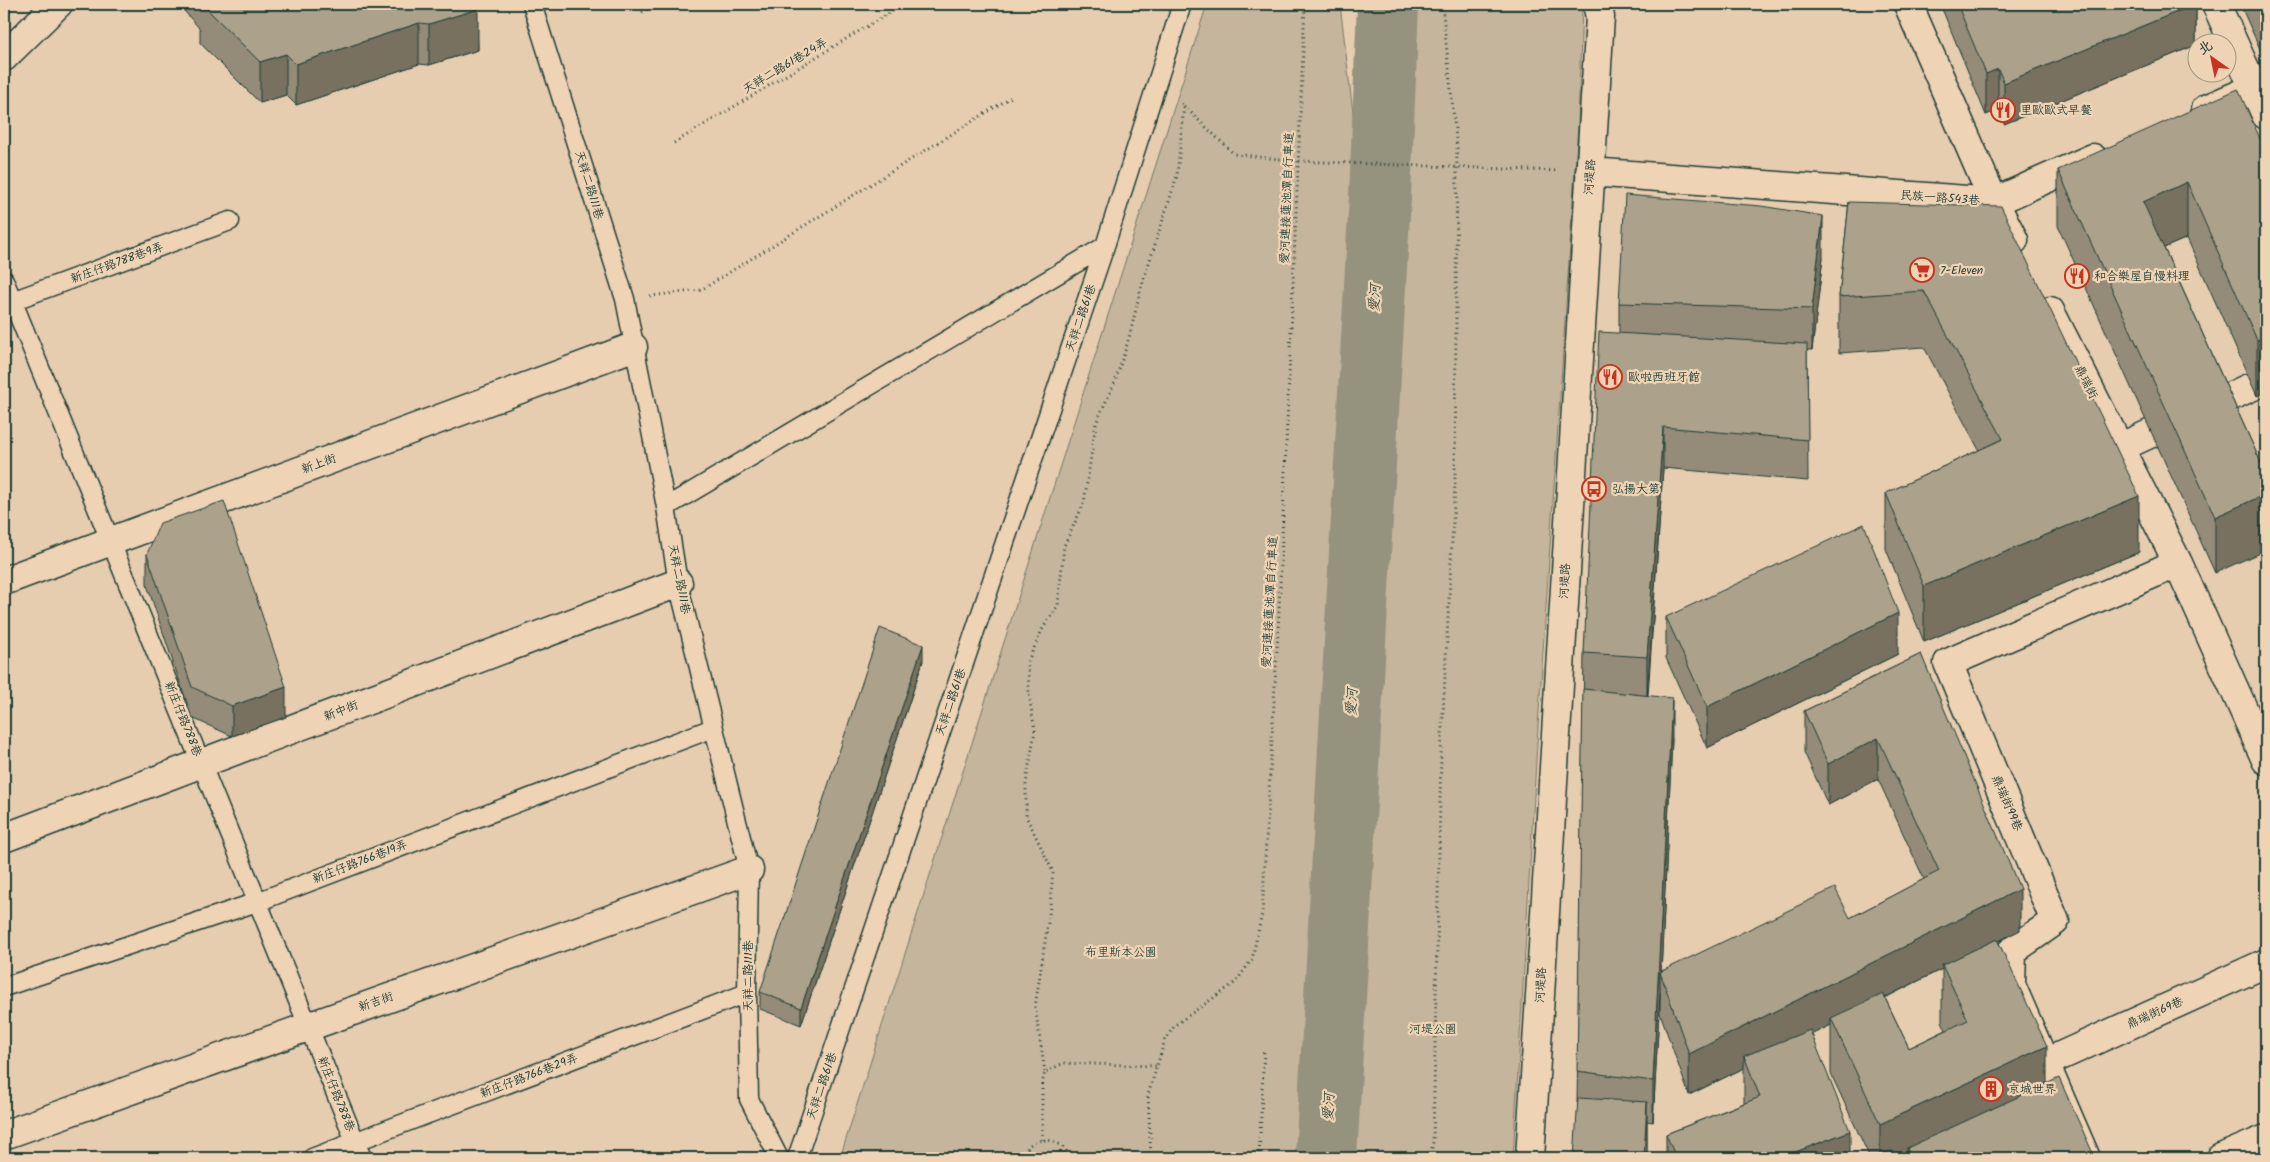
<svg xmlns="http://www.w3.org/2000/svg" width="2270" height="1162" font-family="Kalam,'LXGW WenKai TC',sans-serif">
	<rect width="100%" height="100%" fill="#e6cdb0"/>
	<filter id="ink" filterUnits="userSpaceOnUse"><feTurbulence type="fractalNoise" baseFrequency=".02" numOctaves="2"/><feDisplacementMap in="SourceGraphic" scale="10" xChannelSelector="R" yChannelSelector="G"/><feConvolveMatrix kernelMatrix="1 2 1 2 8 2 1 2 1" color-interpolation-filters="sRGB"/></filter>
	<g filter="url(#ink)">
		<path fill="#c5b59c" stroke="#727968" d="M 1207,4 L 1340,4 L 1362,188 L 1316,1158 L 840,1158 Z
			M 1414,4 L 1581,4 L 1582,6 L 1578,125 L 1538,727 L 1513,1158 L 1341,1158 L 1346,1031 L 1403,197 Z"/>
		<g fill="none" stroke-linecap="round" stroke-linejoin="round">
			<path stroke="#95927d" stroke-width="62" d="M 1326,1158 L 1380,197 L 1388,4"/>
			<defs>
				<path id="lane" d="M 532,4 L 625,299 L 666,507 L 678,583 L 749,870 L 747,993 L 749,1099 L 779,1158
					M 4,280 L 362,1158
					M 4,302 L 12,301 L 230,221
					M 666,507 L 1105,246
					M 4,987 L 257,902 L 713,728
					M 312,1158 L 747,993
					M 797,1158 L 1105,246 L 1182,4"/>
				<path id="street" d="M 1908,4 L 1994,202 L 2014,240
					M 2216,4 L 2266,115
					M 2206,109 L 2266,83
					M 1590,172 L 1994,202 L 2093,158
					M 2050,311 L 2178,563 L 2266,760
					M 2119,448 L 2266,380
					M 4,581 L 633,347
					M 4,838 L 678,583
					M 2045,1063 L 2266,963
					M 4,1135 L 749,870
					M 1530,1158 L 1600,17 L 1597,4
					M 2086,1158 L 2011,985 L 2012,951 L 2055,921 L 1948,663 L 2178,563
					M 2221,1158 L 2266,1139"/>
				<path id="secondary" d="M 4,57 L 58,4"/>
			</defs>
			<use href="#lane" stroke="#1f3d34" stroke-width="21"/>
			<use href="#street" stroke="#1f3d34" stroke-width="31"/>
			<use href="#secondary" stroke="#1f3d34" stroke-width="31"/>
			<path stroke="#1f3d34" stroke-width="3" stroke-dasharray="1 4" stroke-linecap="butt" d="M 642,12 L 656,4
				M 1184,106 L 1234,154 L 1297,161 L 1559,171
				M 674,143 L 904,4
				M 650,296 L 701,290 L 1013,96
				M 1045,1072 L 1035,1007 L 1049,916 L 1053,872 L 1026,816 L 1026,783 L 1035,731 L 1029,695 L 1028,661 L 1043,628 L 1058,606 L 1064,546 L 1084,503 L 1096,423 L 1115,382 L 1129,338 L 1141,288 L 1177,176 L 1184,106 L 1179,102
				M 1042,1140 L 1042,1084 L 1045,1072 L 1064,1063 L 1156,1066
				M 1010,1158 L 1024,1157
				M 1024,1158 L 1028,1146 C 1046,1135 1061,1140 1071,1158
				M 1151,1158 L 1148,1095 L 1165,1040 L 1175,1025 L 1236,982 L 1252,959 L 1262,914 L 1278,632 L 1305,4
				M 1259,1158 L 1264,1049
				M 1430,1158 L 1433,1142 L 1441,754 L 1455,483 L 1457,148 L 1442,4"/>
			<use href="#lane" stroke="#eed3b5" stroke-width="18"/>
			<use href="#street" stroke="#eed3b5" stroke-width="28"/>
			<use href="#secondary" stroke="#eed3b5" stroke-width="28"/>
		</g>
		<path fill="#948b78" stroke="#1f3d34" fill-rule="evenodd" d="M 178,4 L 476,4 L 478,50 L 429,65 L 419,64 L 296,105 L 286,95 L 260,103 L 200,43 L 200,29 Z
			M 1940,4 L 2196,4 L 2196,45 L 2004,124 L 1998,110 L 1986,115 Z
			M 2240,4 L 2266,4 L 2266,57 L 2264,58 Z
			M 2266,152 L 2257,396 L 2187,238 L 2164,248 L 2266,474 L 2215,573 L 2058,226 L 2058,170 Z
			M 1849,202 L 2139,552 L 1924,642 L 1886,549 L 1886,493 L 1979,450 L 1924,347 L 1839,353 L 1839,297 Z
			M 1823,257 L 1812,350 L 1807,350 L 1808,481 L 1663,468 L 1648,696 L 1672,739 L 1661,971 L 1850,918 L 1924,879 L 1878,779 L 1828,805 L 1804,752 L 1804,711 L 1921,654 L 2020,930 L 1998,941 L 2047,1083 L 2095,1158 L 1870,1158 L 1831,1074 L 1831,1025 L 1812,1034 L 1850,1158 L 1666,1158 L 1666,1134 L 1744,1103 L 1744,1068 L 1689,1095 L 1660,1013 L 1660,992 L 1653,1122 L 1647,1121 L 1647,1158 L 1577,1103 L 1584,653 L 1619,333 L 1619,303 ZM 1942,969 L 1942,1021 L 1946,1030 L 1909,1048 L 1885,998 Z
			M 147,554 L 286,717 L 232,736 L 192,718 L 147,585 Z
			M 1666,617 L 1898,654 L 1707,748 L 1666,658 Z
			M 923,661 L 801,1025 L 760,1009 L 760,992 Z"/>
		<path fill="#787161" stroke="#1f3d34" d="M 2006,4 L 2028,4 L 2028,14 Z
			M 2196,4 L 2196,45 L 2004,124 L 2004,83 Z
			M 478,9 L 478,50 L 429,65 L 429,24 Z
			M 2264,16 L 2266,16 L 2266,57 L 2264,58 Z
			M 419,23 L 419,64 L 296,105 L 296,64 Z
			M 286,54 L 286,95 L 260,103 L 260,62 Z
			M 1998,69 L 1998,110 L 1986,115 L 1986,74 Z
			M 2187,182 L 2187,238 L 2143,257 L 2143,202 Z
			M 1823,216 L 1823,257 L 1812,350 L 1812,309 Z
			M 2266,336 L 2266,392 L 2257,396 L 2257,340 Z
			M 1663,427 L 1663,468 L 1647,698 L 1647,657 Z
			M 2266,494 L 2266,550 L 2215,573 L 2215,517 Z
			M 2139,496 L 2139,552 L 1924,642 L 1924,586 Z
			M 1898,613 L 1898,654 L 1707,748 L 1707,707 Z
			M 923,645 L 923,661 L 801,1025 L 801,1008 Z
			M 286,687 L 286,717 L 232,736 L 232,706 Z
			M 1672,698 L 1672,739 L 1661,974 L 1660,972 L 1660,992 L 1653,1122 L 1653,1081 Z
			M 1878,738 L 1878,779 L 1828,805 L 1828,764 Z
			M 2020,889 L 2020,930 L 1944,969 L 1942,965 L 1942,969 L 1834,1023 L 1831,1018 L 1831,1025 L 1748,1066 L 1744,1056 L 1744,1068 L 1689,1095 L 1689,1054 Z
			M 2047,1046 L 2047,1102 L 1907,1148 L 1907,1158 L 1880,1158 L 1880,1124 Z
			M 1647,1102 L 1647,1158 L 1644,1158 Z
			M 1850,1131 L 1850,1158 L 1780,1158 Z"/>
		<path fill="#aca28b" stroke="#1f3d34" d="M 202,4 L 476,4 L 478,9 L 429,24 L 419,23 L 296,64 L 286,54 L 260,62 Z
			M 1957,4 L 2015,4 L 2016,7 L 2024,4 L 2196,4 L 2004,83 L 1998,69 L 1986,74 Z
			M 2258,4 L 2266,4 L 2266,16 L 2264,16 Z
			M 2238,89 L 2266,152 L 2266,336 L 2257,340 L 2187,182 L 2143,202 L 2266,474 L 2266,494 L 2215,517 L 2058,170 Z
			M 1625,195 L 1761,206 L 1823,216 L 1812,309 L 1619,303 Z
			M 1849,202 L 2001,206 L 2139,496 L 1924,586 L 1886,493 L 2003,439 L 1924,291 L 1839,297 Z
			M 1599,332 L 1807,344 L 1808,440 L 1663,427 L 1647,657 L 1584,653 Z
			M 224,501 L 286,687 L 232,706 L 192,687 L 147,554 L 160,523 Z
			M 1864,524 L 1898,613 L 1707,707 L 1666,617 Z
			M 880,628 L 923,645 L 801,1008 L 760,992 Z
			M 1921,654 L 2020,889 L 1689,1054 L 1660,972 L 1835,888 L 1850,918 L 1939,871 L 1878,738 L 1828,764 L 1804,711 Z
			M 1583,689 L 1672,698 L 1653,1081 L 1577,1071 Z
			M 1997,939 L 2047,1046 L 1880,1124 L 1831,1018 L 1883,994 L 1909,1048 L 1968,1020 L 1942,965 Z
			M 1810,1030 L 1850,1131 L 1780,1158 L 1676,1158 L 1666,1134 L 1760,1097 L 1744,1056 Z
			M 2059,1078 L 2095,1158 L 1911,1158 L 1907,1148 Z
			M 1578,1098 L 1647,1102 L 1644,1158 L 1574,1158 Z
			M 1891,1151 L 1894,1158 L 1871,1158 Z"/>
	</g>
	<defs>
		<symbol id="restaurant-ring" viewBox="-11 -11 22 22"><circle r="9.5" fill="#eed3b5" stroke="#c8321e" stroke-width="1.5"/><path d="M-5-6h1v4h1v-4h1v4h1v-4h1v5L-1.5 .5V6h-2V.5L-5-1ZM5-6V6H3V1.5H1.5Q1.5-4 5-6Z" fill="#c8321e"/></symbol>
		<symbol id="supermarket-ring" viewBox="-11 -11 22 22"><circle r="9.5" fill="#eed3b5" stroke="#c8321e" stroke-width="1.5"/><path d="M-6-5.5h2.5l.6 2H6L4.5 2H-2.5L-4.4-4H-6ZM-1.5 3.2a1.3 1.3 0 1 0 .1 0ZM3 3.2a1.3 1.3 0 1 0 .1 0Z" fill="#c8321e"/></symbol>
		<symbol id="bus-ring" viewBox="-11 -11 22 22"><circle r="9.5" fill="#eed3b5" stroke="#c8321e" stroke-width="1.5"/><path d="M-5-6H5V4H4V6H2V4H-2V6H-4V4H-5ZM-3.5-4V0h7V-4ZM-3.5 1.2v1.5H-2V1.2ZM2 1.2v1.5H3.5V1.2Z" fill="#c8321e"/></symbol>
		<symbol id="building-ring" viewBox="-11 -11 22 22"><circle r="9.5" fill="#eed3b5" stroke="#c8321e" stroke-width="1.5"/><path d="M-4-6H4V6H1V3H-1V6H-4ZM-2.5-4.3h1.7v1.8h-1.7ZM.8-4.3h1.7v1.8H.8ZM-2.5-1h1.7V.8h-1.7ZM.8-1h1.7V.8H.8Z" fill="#c8321e"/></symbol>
	</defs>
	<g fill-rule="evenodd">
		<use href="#restaurant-ring" x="1989" y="96" width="28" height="28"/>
		<use href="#supermarket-ring" x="1908" y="256" width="28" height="28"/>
		<use href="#restaurant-ring" x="2063" y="262" width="28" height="28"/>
		<use href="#restaurant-ring" x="1596" y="363" width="28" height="28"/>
		<use href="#bus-ring" x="1580" y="475" width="28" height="28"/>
		<use href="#building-ring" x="1977" y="1075" width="28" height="28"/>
	</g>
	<g text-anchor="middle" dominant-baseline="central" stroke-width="4.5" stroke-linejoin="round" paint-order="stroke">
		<g font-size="12" fill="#1f3d34" stroke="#eed3b5">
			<text transform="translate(785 66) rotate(-31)">天祥二路61巷24弄</text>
			<text transform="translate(1590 177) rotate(-86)">河堤路</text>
			<text transform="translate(589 185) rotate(73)">天祥二路111巷</text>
			<text transform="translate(1287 198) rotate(-88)">愛河連接蓮池潭自行車道</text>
			<text transform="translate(1940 198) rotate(4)">民族一路543巷</text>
			<text transform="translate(117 263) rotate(-20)">新庄仔路788巷9弄</text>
			<text transform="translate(1081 318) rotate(-71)">天祥二路61巷</text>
			<text transform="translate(2086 382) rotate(63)">鼎瑞街</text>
			<text transform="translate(319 464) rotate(-20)">新上街</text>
			<text transform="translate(679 579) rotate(79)">天祥二路111巷</text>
			<text transform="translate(1565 581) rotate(-87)">河堤路</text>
			<text transform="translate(1270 602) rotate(-87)">愛河連接蓮池潭自行車道</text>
			<text transform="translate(951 702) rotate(-71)">天祥二路61巷</text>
			<text transform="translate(341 711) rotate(-21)">新中街</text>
			<text transform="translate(183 719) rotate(68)">新庄仔路788巷</text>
			<text transform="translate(2007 803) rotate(67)">鼎瑞街99巷</text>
			<text transform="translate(360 862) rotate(-21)">新庄仔路766巷19弄</text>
			<text transform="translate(748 976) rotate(-90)">天祥二路111巷</text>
			<text transform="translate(1541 985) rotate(-87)">河堤路</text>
			<text transform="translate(376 1002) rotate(-19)">新吉街</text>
			<text transform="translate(2155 1013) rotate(-24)">鼎瑞街69巷</text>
			<text transform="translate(529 1076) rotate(-21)">新庄仔路766巷29弄</text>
			<text transform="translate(822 1086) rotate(-71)">天祥二路61巷</text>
			<text transform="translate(336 1094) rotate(68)">新庄仔路788巷</text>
		</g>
		<g font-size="12" fill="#1f3d34" stroke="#eed3b5" text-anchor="start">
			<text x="2020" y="110">里歐歐式早餐</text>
			<text x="1940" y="270">7-Eleven</text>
			<text x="2094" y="276">和合樂屋自慢料理</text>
			<text x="1628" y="377">歐啦西班牙館</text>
			<text x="1612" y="489">弘揚大第</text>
			<text x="2008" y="1089">京城世界</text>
		</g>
		<g font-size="12" fill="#30493e" stroke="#eed3b5">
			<text x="1121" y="952">布里斯本公園</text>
			<text x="1433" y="1029">河堤公園</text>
		</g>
		<g font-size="14" font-style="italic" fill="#314a3f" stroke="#eed3b5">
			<text transform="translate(1375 298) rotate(-87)">愛河</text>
			<text transform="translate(1352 702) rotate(-87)">愛河</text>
			<text transform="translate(1329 1107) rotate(-87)">愛河</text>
		</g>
	</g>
	<rect width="2270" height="1162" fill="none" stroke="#eed3b5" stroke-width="20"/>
	<rect x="10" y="10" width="2250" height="1142" fill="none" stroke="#1f3d34" stroke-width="2" filter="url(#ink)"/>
	<g transform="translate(2212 58) rotate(327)"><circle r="24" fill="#eed3b5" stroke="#9b9781"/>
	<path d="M0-4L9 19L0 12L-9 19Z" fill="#c8321e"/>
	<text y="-8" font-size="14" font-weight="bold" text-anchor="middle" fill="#1f3d34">北</text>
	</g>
</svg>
